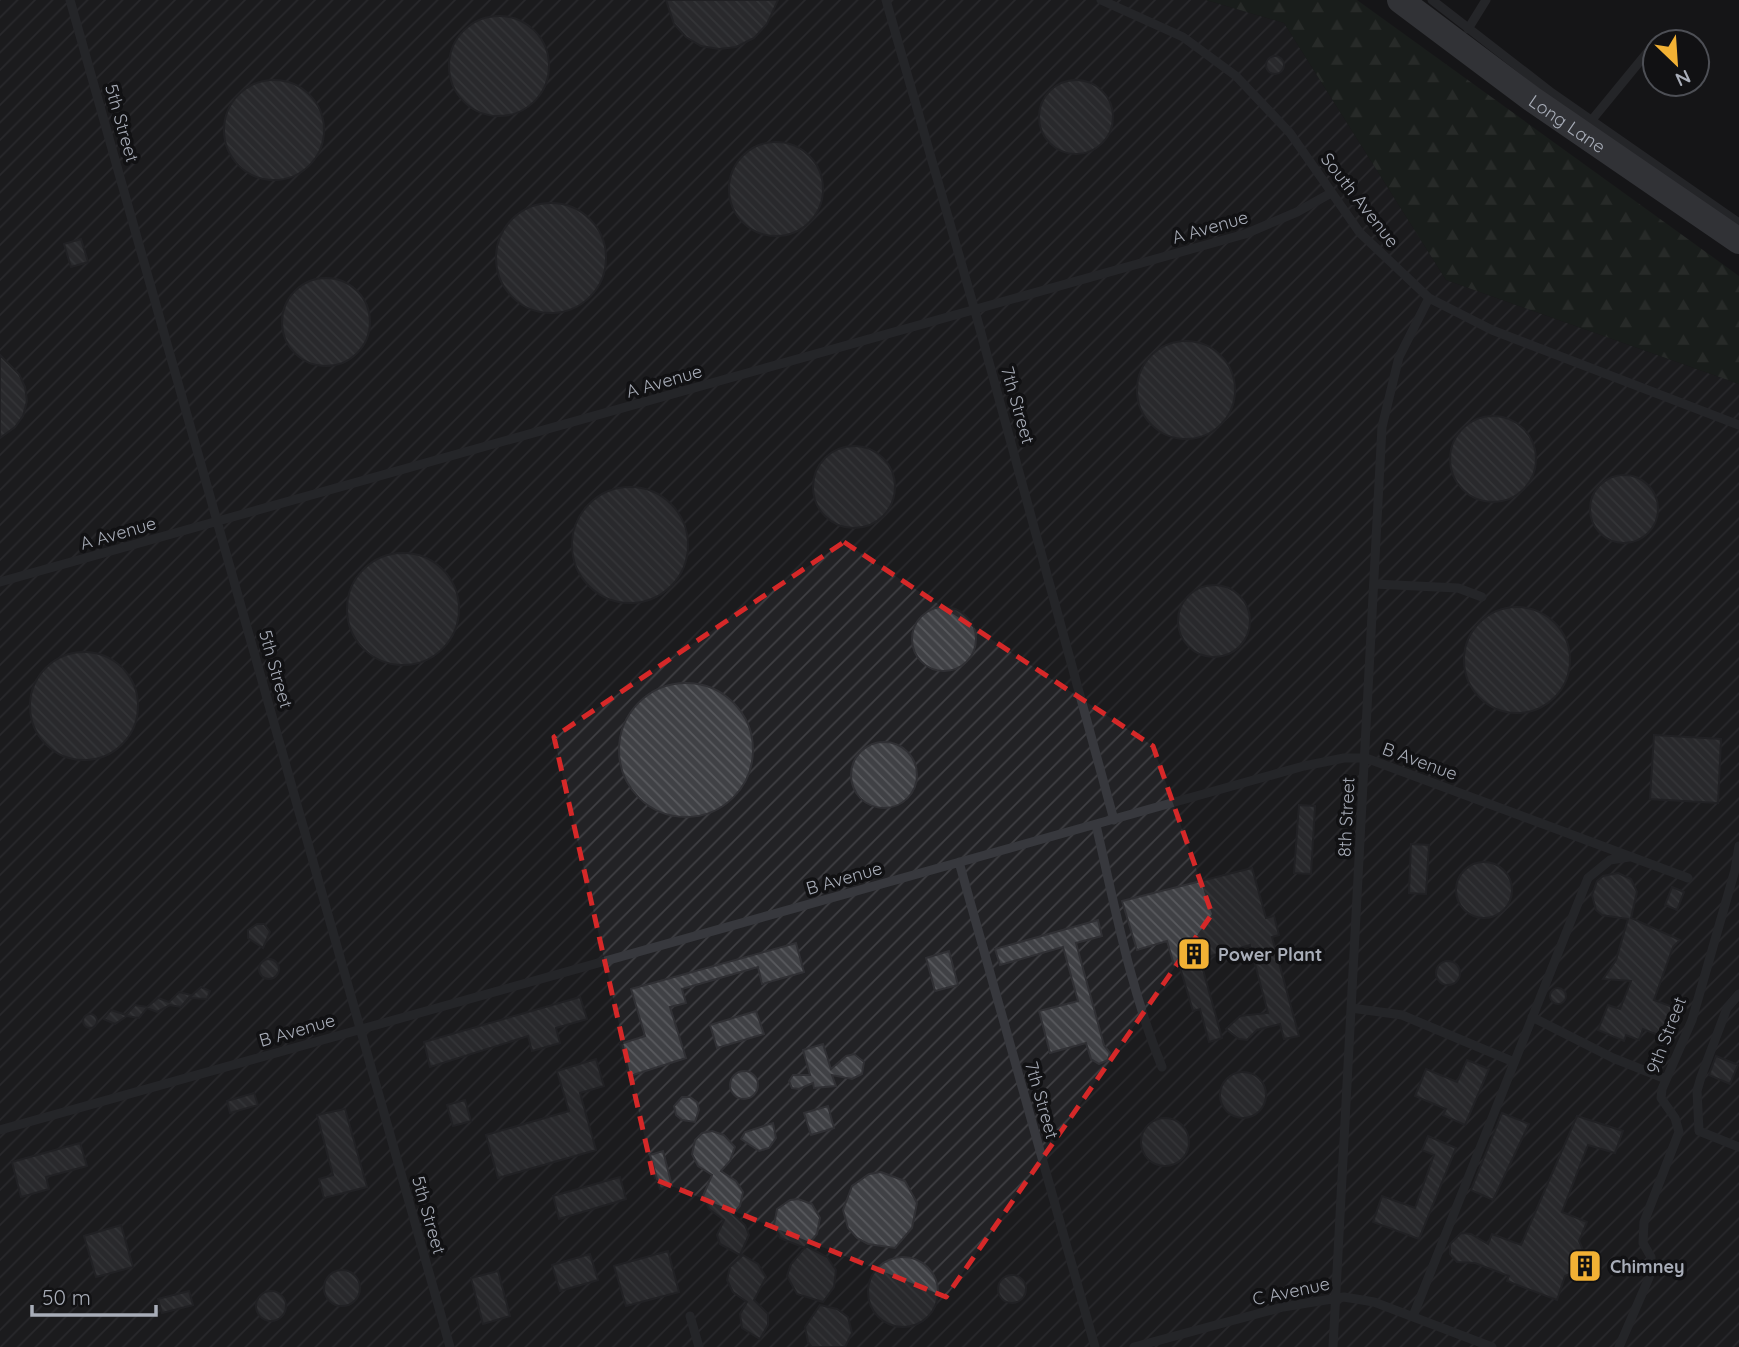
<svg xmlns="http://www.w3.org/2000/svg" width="1739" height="1347" font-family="Quicksand,sans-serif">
	<defs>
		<pattern id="industrial-furrows" width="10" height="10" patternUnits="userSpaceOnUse" patternTransform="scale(1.75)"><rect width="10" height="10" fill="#222225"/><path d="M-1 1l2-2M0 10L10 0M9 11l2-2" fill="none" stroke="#3f3f43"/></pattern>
		<pattern id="forest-firs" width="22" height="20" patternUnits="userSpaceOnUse" patternTransform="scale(1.75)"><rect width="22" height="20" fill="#1e261f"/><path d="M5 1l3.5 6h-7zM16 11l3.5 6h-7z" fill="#3c433d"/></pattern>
		<pattern id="building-back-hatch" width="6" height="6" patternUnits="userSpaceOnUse" patternTransform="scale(1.75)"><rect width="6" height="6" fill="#404145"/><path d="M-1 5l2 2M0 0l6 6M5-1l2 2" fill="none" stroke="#595a5e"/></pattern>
	</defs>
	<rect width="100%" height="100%" fill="#161618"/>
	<path fill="url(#industrial-furrows)" d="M 0,0 L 1206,0 L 1284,23 L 1446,280 L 1739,384 L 1739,1347 L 0,1347 Z"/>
	<path fill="url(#forest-firs)" d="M 1206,0 L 1357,0 L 1739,276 L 1739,384 L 1446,280 L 1284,23 Z"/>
	<path fill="url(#building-back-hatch)" stroke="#303034" stroke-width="2" d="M 666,0 L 778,0 L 767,24 L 754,38 L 736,47 L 719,49 L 701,46 L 686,37 L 674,24 Z
		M449 66a50 50 0 1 1 100 0a50 50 0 1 1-100 0Z
		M1266 65a9 9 0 1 1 18 0a9 9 0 1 1-18 0Z
		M1039 117a37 37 0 1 1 74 0a37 37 0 1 1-74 0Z
		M224 130a50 50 0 1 1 100 0a50 50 0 1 1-100 0Z
		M729 189a47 47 0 1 1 94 0a47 47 0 1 1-94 0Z
		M496 258a55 55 0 1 1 110 0a55 55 0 1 1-110 0Z
		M 81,239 L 88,262 L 71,267 L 64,244 Z
		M282 322a44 44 0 1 1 88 0a44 44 0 1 1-88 0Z
		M1137 390a49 49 0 1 1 98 0a49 49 0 1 1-98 0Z
		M 0,355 L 19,374 L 25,387 L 27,401 L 23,416 L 15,427 L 0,438 Z
		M1450 459a43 43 0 1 1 86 0a43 43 0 1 1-86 0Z
		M813 487a41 41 0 1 1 82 0a41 41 0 1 1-82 0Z
		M1590 509a34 34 0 1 1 68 0a34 34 0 1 1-68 0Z
		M572 545a58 58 0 1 1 116 0a58 58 0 1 1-116 0Z
		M347 609a56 56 0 1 1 112 0a56 56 0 1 1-112 0Z
		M1178 621a36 36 0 1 1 72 0a36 36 0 1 1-72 0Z
		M912 639a32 32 0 1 1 64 0a32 32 0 1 1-64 0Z
		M1464 660a53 53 0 1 1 106 0a53 53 0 1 1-106 0Z
		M30 706a54 54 0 1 1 108 0a54 54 0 1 1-108 0Z
		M619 750a67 67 0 1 1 134 0a67 67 0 1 1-134 0Z
		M 1654,735 L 1721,739 L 1718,803 L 1650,799 Z
		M851 775a33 33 0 1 1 66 0a33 33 0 1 1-66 0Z
		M 1299,805 L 1315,806 L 1311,874 L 1294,873 Z
		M 1411,844 L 1429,845 L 1426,894 L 1409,893 Z
		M1456 890a28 28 0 1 1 56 0a28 28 0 1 1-56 0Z
		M 1252,868 L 1266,918 L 1274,916 L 1279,935 L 1272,937 L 1299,1036 L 1284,1039 L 1280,1024 L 1257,1030 L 1247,1040 L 1239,1039 L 1226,1029 L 1240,1016 L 1268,1013 L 1250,945 L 1200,959 L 1222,1038 L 1209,1042 L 1200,1009 L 1193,1011 L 1179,964 L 1174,965 L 1167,941 L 1137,950 L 1122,901 Z
		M 1618,873 L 1631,879 L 1637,892 L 1631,918 L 1680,940 L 1673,947 L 1654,1000 L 1675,1008 L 1668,1025 L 1661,1036 L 1643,1029 L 1639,1040 L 1626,1035 L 1624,1041 L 1598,1030 L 1608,1005 L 1620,1009 L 1631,981 L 1603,979 L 1616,960 L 1628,919 L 1602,915 L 1596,910 L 1592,895 L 1597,881 L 1603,876 Z
		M 1672,887 L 1684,892 L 1677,910 L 1665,905 Z
		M 1098,920 L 1102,936 L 1076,943 L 1104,1045 L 1110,1053 L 1108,1060 L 1099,1064 L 1091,1059 L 1086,1043 L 1050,1053 L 1039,1011 L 1078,1001 L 1063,947 L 1000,965 L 995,949 Z
		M 257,924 L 264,924 L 270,932 L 263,948 L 248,938 L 248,930 Z
		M 796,943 L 804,972 L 762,984 L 758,967 L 682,989 L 686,1003 L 670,1007 L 686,1058 L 630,1076 L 620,1044 L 645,1036 L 631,989 Z
		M 949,951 L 958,985 L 935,991 L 926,958 Z
		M259 969a10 10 0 1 1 20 0a10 10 0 1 1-20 0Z
		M1436 973a12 12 0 1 1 24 0a12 12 0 1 1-24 0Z
		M 201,987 L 210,991 L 207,999 L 189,998 Z
		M1550 996a8 8 0 1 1 16 0a8 8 0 1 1-16 0Z
		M 179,992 L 191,995 L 181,1007 L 170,1005 L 157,1012 L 147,1008 L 139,1018 L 127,1016 L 115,1024 L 104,1019 L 111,1010 L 126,1015 L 135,1005 L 147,1007 L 158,998 L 169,1002 Z
		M 580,997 L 587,1019 L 556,1028 L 560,1043 L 532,1051 L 528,1036 L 430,1067 L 424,1042 Z
		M 756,1011 L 764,1034 L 717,1048 L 710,1025 Z
		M83 1021a7 7 0 1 1 14 0a7 7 0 1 1-14 0Z
		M 823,1044 L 831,1069 L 846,1056 L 854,1054 L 864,1062 L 862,1074 L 852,1079 L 832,1075 L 836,1086 L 814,1088 L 813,1083 L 799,1089 L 792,1088 L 789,1081 L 793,1075 L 810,1075 L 803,1050 Z
		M 1716,1056 L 1738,1065 L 1730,1084 L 1709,1075 Z
		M 596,1059 L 604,1086 L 580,1093 L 596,1150 L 498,1178 L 486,1135 L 569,1111 L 557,1071 Z
		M 1467,1060 L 1489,1069 L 1465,1125 L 1443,1115 L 1446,1109 L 1415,1096 L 1426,1069 L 1457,1082 Z
		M730 1085a14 14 0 1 1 28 0a14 14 0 1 1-28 0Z
		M1220 1095a23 23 0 1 1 46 0a23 23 0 1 1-46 0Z
		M 254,1093 L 258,1105 L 230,1113 L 227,1101 Z
		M 682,1097 L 690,1097 L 697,1102 L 699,1110 L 695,1122 L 682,1120 L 676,1115 L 674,1106 Z
		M 465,1100 L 471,1121 L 453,1126 L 447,1105 Z
		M 828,1106 L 834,1128 L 811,1135 L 804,1113 Z
		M 345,1109 L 367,1187 L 324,1198 L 319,1179 L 333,1175 L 317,1115 Z
		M 1502,1113 L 1529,1124 L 1493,1200 L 1471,1190 Z
		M 1577,1116 L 1623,1131 L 1615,1153 L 1588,1145 L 1562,1212 L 1587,1222 L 1579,1241 L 1585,1255 L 1593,1260 L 1593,1270 L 1588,1274 L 1576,1271 L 1565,1276 L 1557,1300 L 1507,1281 L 1509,1276 L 1475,1263 L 1457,1262 L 1450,1254 L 1450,1244 L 1461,1233 L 1471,1234 L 1488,1244 L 1492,1234 L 1521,1245 Z
		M1141 1142a24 24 0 1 1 48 0a24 24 0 1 1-48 0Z
		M 773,1123 L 776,1138 L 769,1148 L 759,1151 L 741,1139 L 745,1132 Z
		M 712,1131 L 724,1135 L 735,1147 L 730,1161 L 721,1171 L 736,1181 L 743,1192 L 740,1206 L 733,1214 L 745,1225 L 749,1235 L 740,1255 L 720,1244 L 717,1235 L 724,1220 L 709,1209 L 703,1196 L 712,1175 L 698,1166 L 692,1154 L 695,1140 L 702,1133 Z
		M 1428,1136 L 1456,1148 L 1419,1239 L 1373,1222 L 1382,1196 L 1415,1208 L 1434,1155 L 1422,1150 Z
		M 80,1143 L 87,1166 L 46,1177 L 49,1189 L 21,1197 L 12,1162 Z
		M 663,1151 L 672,1186 L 660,1189 L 650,1155 Z
		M 881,1172 L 905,1181 L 917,1203 L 912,1228 L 895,1248 L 868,1244 L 857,1238 L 848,1228 L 843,1210 L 852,1186 L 869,1174 Z
		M 620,1177 L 626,1199 L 559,1219 L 553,1196 Z
		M 798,1199 L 812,1204 L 820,1218 L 817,1234 L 805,1248 L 780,1238 L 774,1225 L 777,1209 L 790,1200 Z
		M 121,1225 L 133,1267 L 96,1277 L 84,1236 Z
		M 806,1246 L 827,1257 L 836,1270 L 834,1287 L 823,1302 L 797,1294 L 787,1276 L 791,1264 Z
		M 668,1251 L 679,1292 L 626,1306 L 614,1266 Z
		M 590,1254 L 598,1280 L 560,1291 L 552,1265 Z
		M 743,1255 L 758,1264 L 766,1277 L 754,1300 L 768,1314 L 768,1325 L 760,1339 L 742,1328 L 740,1314 L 747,1302 L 733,1292 L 727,1280 L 730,1267 Z
		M868 1292a35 35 0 1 1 70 0a35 35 0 1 1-70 0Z
		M324 1288a18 18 0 1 1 36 0a18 18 0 1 1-36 0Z
		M 498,1271 L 510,1316 L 483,1324 L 471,1278 Z
		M998 1289a14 14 0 1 1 28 0a14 14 0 1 1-28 0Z
		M256 1306a15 15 0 1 1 30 0a15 15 0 1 1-30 0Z
		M 189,1291 L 193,1305 L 162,1313 L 158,1299 Z
		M 820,1305 L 837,1309 L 848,1317 L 852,1333 L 845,1347 L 812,1347 L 808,1342 L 805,1327 Z"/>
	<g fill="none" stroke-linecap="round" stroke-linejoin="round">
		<path stroke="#37383d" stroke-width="9" d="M 70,0 L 450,1347
			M 886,0 L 975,311 L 1114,820
			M 1101,0 L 1183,37 L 1236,76 L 1290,133 L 1360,233 L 1429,298 L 1492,330 L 1739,425
			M 1432,0 L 1552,93 L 1739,223
			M 1468,29 L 1486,0
			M 1591,121 L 1655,43
			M 0,582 L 1245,234 L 1297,212 L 1331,193
			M 1374,584 L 1458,588 L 1482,597
			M 1096,825 C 1115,907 1130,988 1162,1067
			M 959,862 L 1095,1347
			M 1739,994 L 1727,1008 L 1701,1077 L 1697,1091 L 1699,1131 L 1739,1147
			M 1351,1008 L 1402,1015 L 1514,1062
			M 1532,1017 L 1613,1058 L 1666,1079
			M 0,1130 L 1304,766 L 1344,758 L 1366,758 L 1688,878
			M 690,1316 L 699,1347
			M 1413,1316 L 1588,878 L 1610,860 L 1629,857
			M 1134,1347 L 1283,1307 L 1344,1297 L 1374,1302 L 1492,1347
			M 1333,1347 L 1382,427 L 1399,357 L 1429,298
			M 1619,1347 L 1651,1273 L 1651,1257 L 1643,1243 L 1644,1222 L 1679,1132 L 1675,1118 L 1661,1098 L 1662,1089 L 1692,1020 L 1735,870 L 1739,846"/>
		<path stroke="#53555c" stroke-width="26" id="s1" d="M 1400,0 L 1532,99 L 1739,241"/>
	</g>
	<path d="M0 0H1739V1347H0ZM 844,542 L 1153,746 L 1212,914 L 946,1297 L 654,1179 L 554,737 Z" fill="#161618" fill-opacity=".55" fill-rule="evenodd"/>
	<path fill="none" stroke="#d62828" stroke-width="5" stroke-dasharray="14 9" stroke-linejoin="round" d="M 844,542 L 1153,746 L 1212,914 L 946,1297 L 654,1179 L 554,737 Z"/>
	<defs>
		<symbol id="building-square" viewBox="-11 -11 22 22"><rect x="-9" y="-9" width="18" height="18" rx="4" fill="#f2b134" stroke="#111113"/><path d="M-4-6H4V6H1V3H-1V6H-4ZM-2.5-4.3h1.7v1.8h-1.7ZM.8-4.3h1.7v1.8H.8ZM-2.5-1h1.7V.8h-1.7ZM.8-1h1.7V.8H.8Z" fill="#111"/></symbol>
	</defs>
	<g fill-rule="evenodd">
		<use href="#building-square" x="1175" y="935" width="38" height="38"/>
		<use href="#building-square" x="1566" y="1247" width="38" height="38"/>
	</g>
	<g text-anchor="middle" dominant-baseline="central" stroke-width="7" stroke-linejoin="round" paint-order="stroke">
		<g font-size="18" fill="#a8adb8" stroke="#111113">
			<text transform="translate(122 123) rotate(74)">5th Street</text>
			<text stroke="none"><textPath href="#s1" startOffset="208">Long Lane</textPath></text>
			<text transform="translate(1360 200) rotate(52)">South Avenue</text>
			<text transform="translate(1210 227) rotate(-16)">A Avenue</text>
			<text transform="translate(664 381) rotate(-16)">A Avenue</text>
			<text transform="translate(1018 405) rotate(74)">7th Street</text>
			<text transform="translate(118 533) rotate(-16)">A Avenue</text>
			<text transform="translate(276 669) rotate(74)">5th Street</text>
			<text transform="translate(1420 761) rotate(20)">B Avenue</text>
			<text transform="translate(1346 817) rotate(-87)">8th Street</text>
			<text transform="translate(844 878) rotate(-16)">B Avenue</text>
			<text transform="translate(297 1030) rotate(-16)">B Avenue</text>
			<text transform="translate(1666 1035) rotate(-69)">9th Street</text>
			<text transform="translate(1042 1100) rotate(74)">7th Street</text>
			<text transform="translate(429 1215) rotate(74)">5th Street</text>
			<text transform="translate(1291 1291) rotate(-12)">C Avenue</text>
		</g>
		<g font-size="18" font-weight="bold" fill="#a8adb8" stroke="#111113" text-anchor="start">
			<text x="1218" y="954">Power Plant</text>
			<text x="1610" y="1266">Chimney</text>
		</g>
	</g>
	<g transform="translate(1676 63) rotate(155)"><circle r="33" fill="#111113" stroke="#4d4f55" stroke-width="2"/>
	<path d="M0-5L12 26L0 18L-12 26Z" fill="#f2b134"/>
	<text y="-10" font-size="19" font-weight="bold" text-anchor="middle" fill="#a8adb8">N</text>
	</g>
	<path d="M32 1305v10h124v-10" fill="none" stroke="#a8adb8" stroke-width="3.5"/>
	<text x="42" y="1305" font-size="21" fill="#a8adb8" stroke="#111113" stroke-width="5" paint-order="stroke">50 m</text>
</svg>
